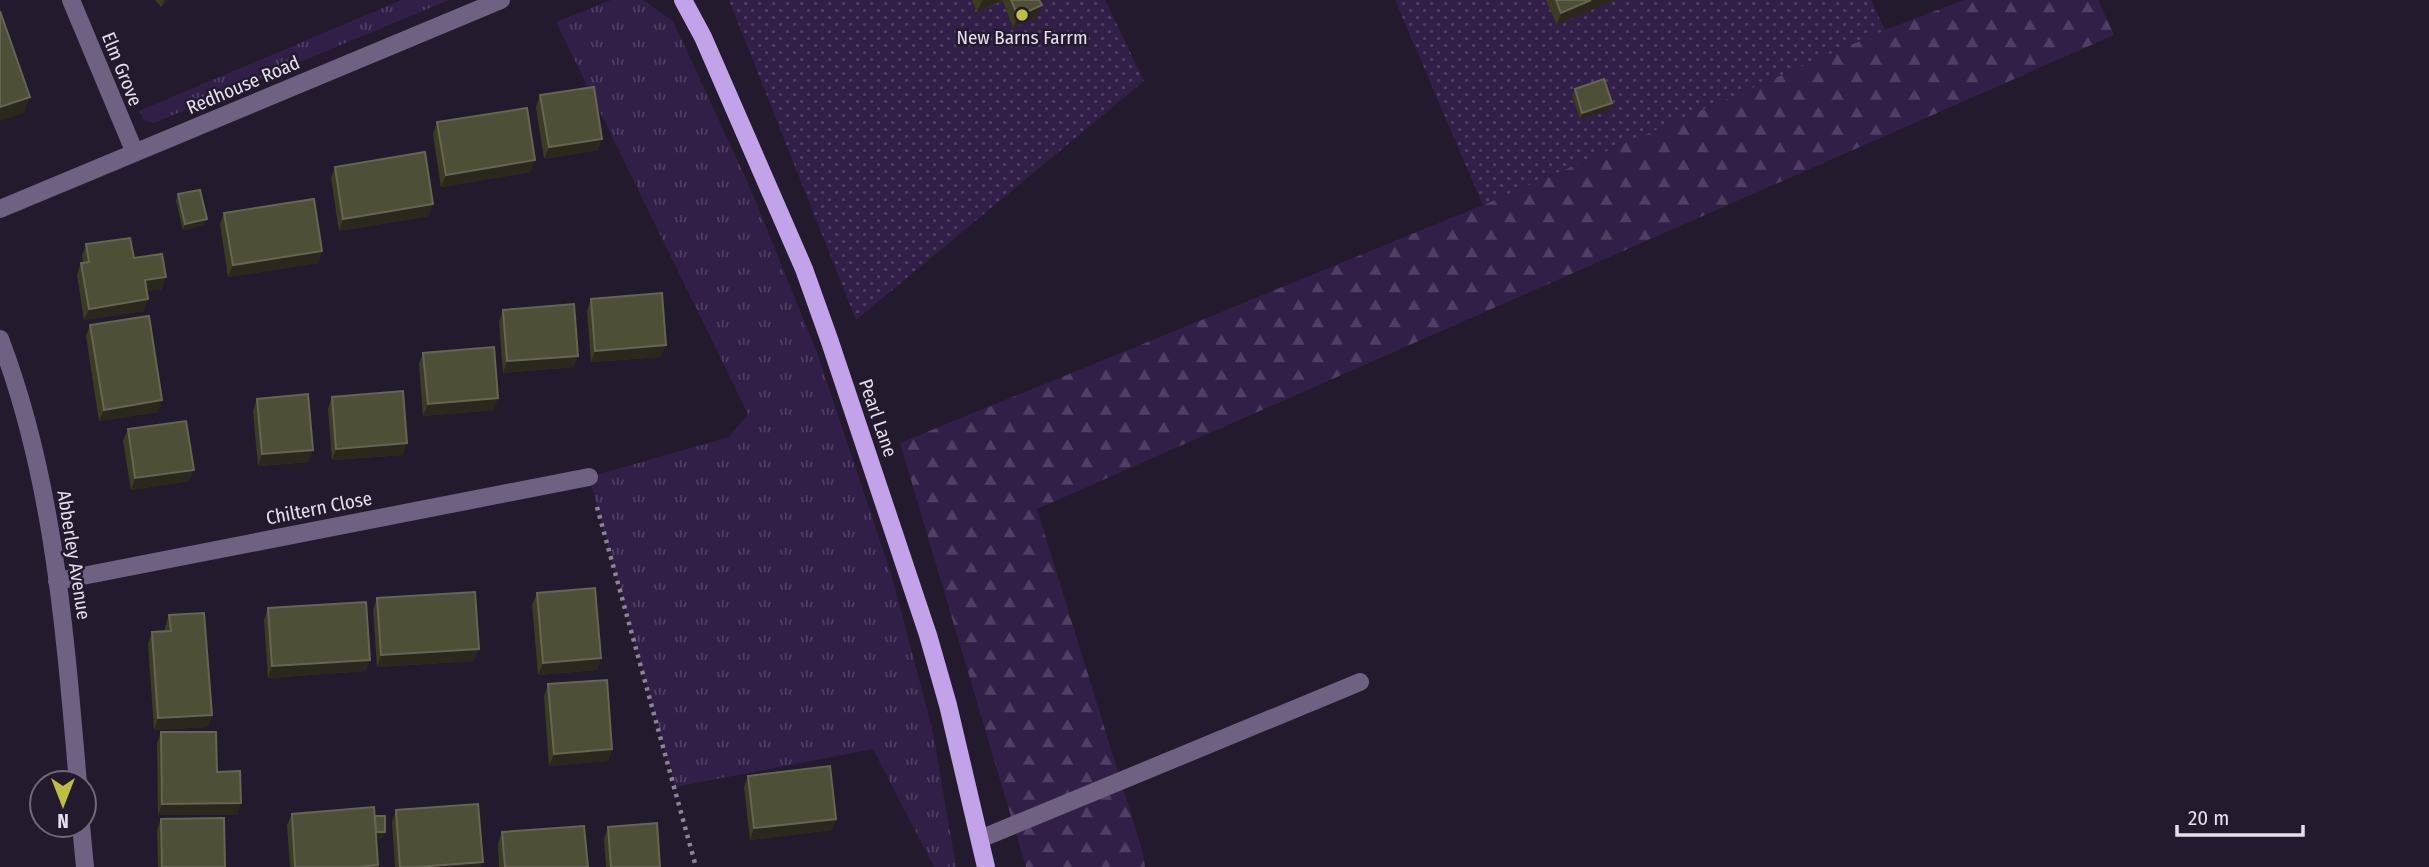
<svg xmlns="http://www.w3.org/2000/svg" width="2429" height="867" font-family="'Fira Sans Condensed',sans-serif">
	<defs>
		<pattern id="grass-tufts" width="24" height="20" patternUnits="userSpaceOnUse" patternTransform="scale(1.75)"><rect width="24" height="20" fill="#321f47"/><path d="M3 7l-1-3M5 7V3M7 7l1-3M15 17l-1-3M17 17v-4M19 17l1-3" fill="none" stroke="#503f62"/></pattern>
		<pattern id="forest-firs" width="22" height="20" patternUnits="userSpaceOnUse" patternTransform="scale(1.75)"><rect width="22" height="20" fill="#321f47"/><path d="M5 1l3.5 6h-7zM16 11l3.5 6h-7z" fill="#503f62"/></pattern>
		<pattern id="garden-dots" width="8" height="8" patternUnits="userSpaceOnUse" patternTransform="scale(1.75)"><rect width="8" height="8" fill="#321f47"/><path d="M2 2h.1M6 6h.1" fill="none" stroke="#503f62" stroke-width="1.8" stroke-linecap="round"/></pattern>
	</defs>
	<rect width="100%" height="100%" fill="#231a2d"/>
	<path fill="url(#grass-tufts)" d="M 402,0 L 449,0 L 154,123 L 145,121 L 139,111 Z
		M 611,0 L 643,0 L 673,21 L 751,190 L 817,353 L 892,577 L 933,732 L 956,867 L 934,867 L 873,749 L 675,787 L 589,477 L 729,437 L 748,414 L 556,22 Z"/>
	<path fill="url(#forest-firs)" d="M 1964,0 L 2098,0 L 2114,35 L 1037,509 L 1143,853 L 1145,867 L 1026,867 L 900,443 L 1483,205 L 1885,30 Z"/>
	<path fill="url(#garden-dots)" d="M 729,0 L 1105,0 L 1144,81 L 856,320 Z
		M 1395,0 L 1871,0 L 1885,30 L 1483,205 Z"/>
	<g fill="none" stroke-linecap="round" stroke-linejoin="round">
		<path stroke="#8b8494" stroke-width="4.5" stroke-dasharray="3.5 5" stroke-linecap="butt" d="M 597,507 L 696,867"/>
		<path stroke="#6f6182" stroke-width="18" d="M 71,0 L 135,153
			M 0,209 L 501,0
			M 0,339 C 54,480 65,634 78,783
			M 57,581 L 589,477
			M 81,825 L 85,867
			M 980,839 L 1360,682"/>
		<path stroke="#c2a2e9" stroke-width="18" d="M 683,0 L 703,37 L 804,269 L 829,339 L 928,635 L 948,705 L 986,867"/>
	</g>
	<path fill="#3d3c20" d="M 155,0 L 168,0 L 161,7 Z
		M 972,0 L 1039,0 L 1037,17 L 1013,28 L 1003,1 L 977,12 Z
		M 1546,0 L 1614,0 L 1557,25 Z
		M 1575,89 L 1612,103 L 1609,110 L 1580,119 L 1572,95 Z
		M 540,95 L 598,150 L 544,159 L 536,107 Z
		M 437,122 L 531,172 L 441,187 L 433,134 Z
		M 335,167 L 429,216 L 339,231 L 331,178 Z
		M 178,194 L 207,219 L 204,225 L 183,230 L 176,201 Z
		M 224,213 L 322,251 L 318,263 L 228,277 L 220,224 Z
		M 86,244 L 134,258 L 162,289 L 147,291 L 144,311 L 84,320 L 77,275 L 81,263 L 83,263 L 82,256 Z
		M 591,299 L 661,357 L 591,362 L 587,311 Z
		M 503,310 L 574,367 L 503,373 L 499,322 Z
		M 90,325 L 158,412 L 99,421 L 86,336 Z
		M 423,353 L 494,410 L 423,416 L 419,364 Z
		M 332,397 L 403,455 L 332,460 L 328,409 Z
		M 257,399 L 309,462 L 258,466 L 253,411 Z
		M 128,429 L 189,481 L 131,490 L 123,441 Z
		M 537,593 L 601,658 L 597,670 L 538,675 L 532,605 Z
		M 377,598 L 474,661 L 377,667 L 373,610 Z
		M 268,608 L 366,671 L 268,678 L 264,620 Z
		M 169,615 L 212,715 L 208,727 L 154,730 L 148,644 L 152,632 L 165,631 L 165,627 Z
		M 548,684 L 612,749 L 608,761 L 549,766 L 544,696 Z
		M 161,732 L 217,772 L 237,815 L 158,815 L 157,744 Z
		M 748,776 L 836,819 L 832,830 L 750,840 L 744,787 Z
		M 396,810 L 481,867 L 395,867 L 392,822 Z
		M 292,814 L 375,816 L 383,838 L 376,838 L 378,867 L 290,867 L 287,825 Z
		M 161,819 L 225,867 L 158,867 L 157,830 Z
		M 608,827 L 660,867 L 606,867 L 604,839 Z
		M 502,832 L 588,867 L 499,867 L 498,844 Z"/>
	<path fill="#2b271c" d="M 164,0 L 168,0 L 161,7 Z
		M 983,0 L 1003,0 L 977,12 L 982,1 Z
		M 1591,0 L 1614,0 L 1557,25 L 1561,13 Z
		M 1042,5 L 1037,17 L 1013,28 L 1018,16 Z
		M 30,97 L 24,113 L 0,121 L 0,107 Z
		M 1612,103 L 1609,110 L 1580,119 L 1582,113 Z
		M 602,139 L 598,150 L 544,159 L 549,147 Z
		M 535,160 L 531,172 L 441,187 L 446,175 Z
		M 433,204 L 429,216 L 339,231 L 343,219 Z
		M 207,219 L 204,225 L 183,230 L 185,224 Z
		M 322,251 L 318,263 L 228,277 L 233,265 Z
		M 166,277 L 162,289 L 141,292 L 145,280 Z
		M 148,299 L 144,311 L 84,320 L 89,309 Z
		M 666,345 L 661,357 L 591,362 L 595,351 Z
		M 578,356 L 574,367 L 503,373 L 507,361 Z
		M 498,398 L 494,410 L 423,416 L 428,404 Z
		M 162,400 L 158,412 L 99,421 L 104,410 Z
		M 407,443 L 403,455 L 332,460 L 336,449 Z
		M 313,450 L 309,462 L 258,466 L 262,454 Z
		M 194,470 L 189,481 L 131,490 L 135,478 Z
		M 479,649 L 474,661 L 377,667 L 381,655 Z
		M 601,658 L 597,670 L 538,675 L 543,663 Z
		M 370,660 L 366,671 L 268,678 L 272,666 Z
		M 212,715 L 208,727 L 154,730 L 158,718 Z
		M 612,749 L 608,761 L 549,766 L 554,754 Z
		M 241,803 L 237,815 L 158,815 L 162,804 Z
		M 836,819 L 832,830 L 750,840 L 754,828 Z
		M 373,832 L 385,832 L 383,838 L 371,838 Z
		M 483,862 L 481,867 L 417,867 Z"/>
	<path fill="#4f4e36" stroke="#666553" stroke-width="2" d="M 1011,0 L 1039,0 L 1042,5 L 1018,16 Z
		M 1556,0 L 1591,0 L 1561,13 Z
		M 0,11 L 30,97 L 0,107 Z
		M 1604,79 L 1612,103 L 1582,113 L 1575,89 Z
		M 594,87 L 602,139 L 549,147 L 540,95 Z
		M 527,108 L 535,160 L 446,175 L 437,122 Z
		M 425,152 L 433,204 L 343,219 L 335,167 Z
		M 200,190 L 207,219 L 185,224 L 178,194 Z
		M 314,199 L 322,251 L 233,265 L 224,213 Z
		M 130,238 L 134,258 L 162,254 L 166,277 L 145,280 L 148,299 L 89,309 L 81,263 L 89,262 L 86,244 Z
		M 662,293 L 666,345 L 595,351 L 591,299 Z
		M 574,304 L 578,356 L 507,361 L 503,310 Z
		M 149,316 L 162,400 L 104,410 L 90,325 Z
		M 494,347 L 498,398 L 428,404 L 423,353 Z
		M 403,391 L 407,443 L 336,449 L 332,397 Z
		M 308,394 L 313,450 L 262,454 L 257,399 Z
		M 186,421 L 194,470 L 135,478 L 128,429 Z
		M 595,588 L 601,658 L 543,663 L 537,593 Z
		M 475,592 L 479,649 L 381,655 L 377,598 Z
		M 366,602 L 370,660 L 272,666 L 268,608 Z
		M 204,613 L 212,715 L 158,718 L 152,632 L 171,631 L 169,615 Z
		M 607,680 L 612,749 L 554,754 L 548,684 Z
		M 161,732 L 216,732 L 217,772 L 240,771 L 241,803 L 162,804 Z
		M 830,766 L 836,819 L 754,828 L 748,776 Z
		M 478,804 L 483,862 L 417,867 L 400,867 L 396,810 Z
		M 374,807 L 378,865 L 358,867 L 295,867 L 292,814 Z
		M 375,816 L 385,816 L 385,832 L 376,832 Z
		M 224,818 L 225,867 L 162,867 L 161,819 Z
		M 657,823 L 660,867 L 611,867 L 608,827 Z
		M 584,826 L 588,867 L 505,867 L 502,832 Z"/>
	<circle fill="#bebf42" stroke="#231a2d" stroke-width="2.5" cx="1022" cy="15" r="7"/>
	<g text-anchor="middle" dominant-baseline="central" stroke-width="5" stroke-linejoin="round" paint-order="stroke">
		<g font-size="19" fill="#e5e0ed" stroke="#231a2d">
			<text x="1022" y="37">New Barns Farrm</text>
		</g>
		<g font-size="19" fill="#e5e0ed" stroke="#231a2d">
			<text transform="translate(122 69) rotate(68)">Elm Grove</text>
			<text transform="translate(243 85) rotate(-23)">Redhouse Road</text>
			<text transform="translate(878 418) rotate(71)">Pearl Lane</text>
			<text transform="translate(319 508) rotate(-11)">Chiltern Close</text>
			<text transform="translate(74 555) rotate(81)">Abberley Avenue</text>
		</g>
	</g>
	<g transform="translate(63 804) rotate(180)"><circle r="33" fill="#231a2d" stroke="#71697a" stroke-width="2"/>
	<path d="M0-5L12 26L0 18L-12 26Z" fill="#bebf42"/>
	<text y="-10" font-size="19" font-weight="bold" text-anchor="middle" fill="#e5e0ed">N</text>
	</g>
	<path d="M2177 825v10h126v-10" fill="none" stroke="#e5e0ed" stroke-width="3.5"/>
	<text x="2188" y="825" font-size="21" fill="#e5e0ed" stroke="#231a2d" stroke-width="5" paint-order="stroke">20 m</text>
</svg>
